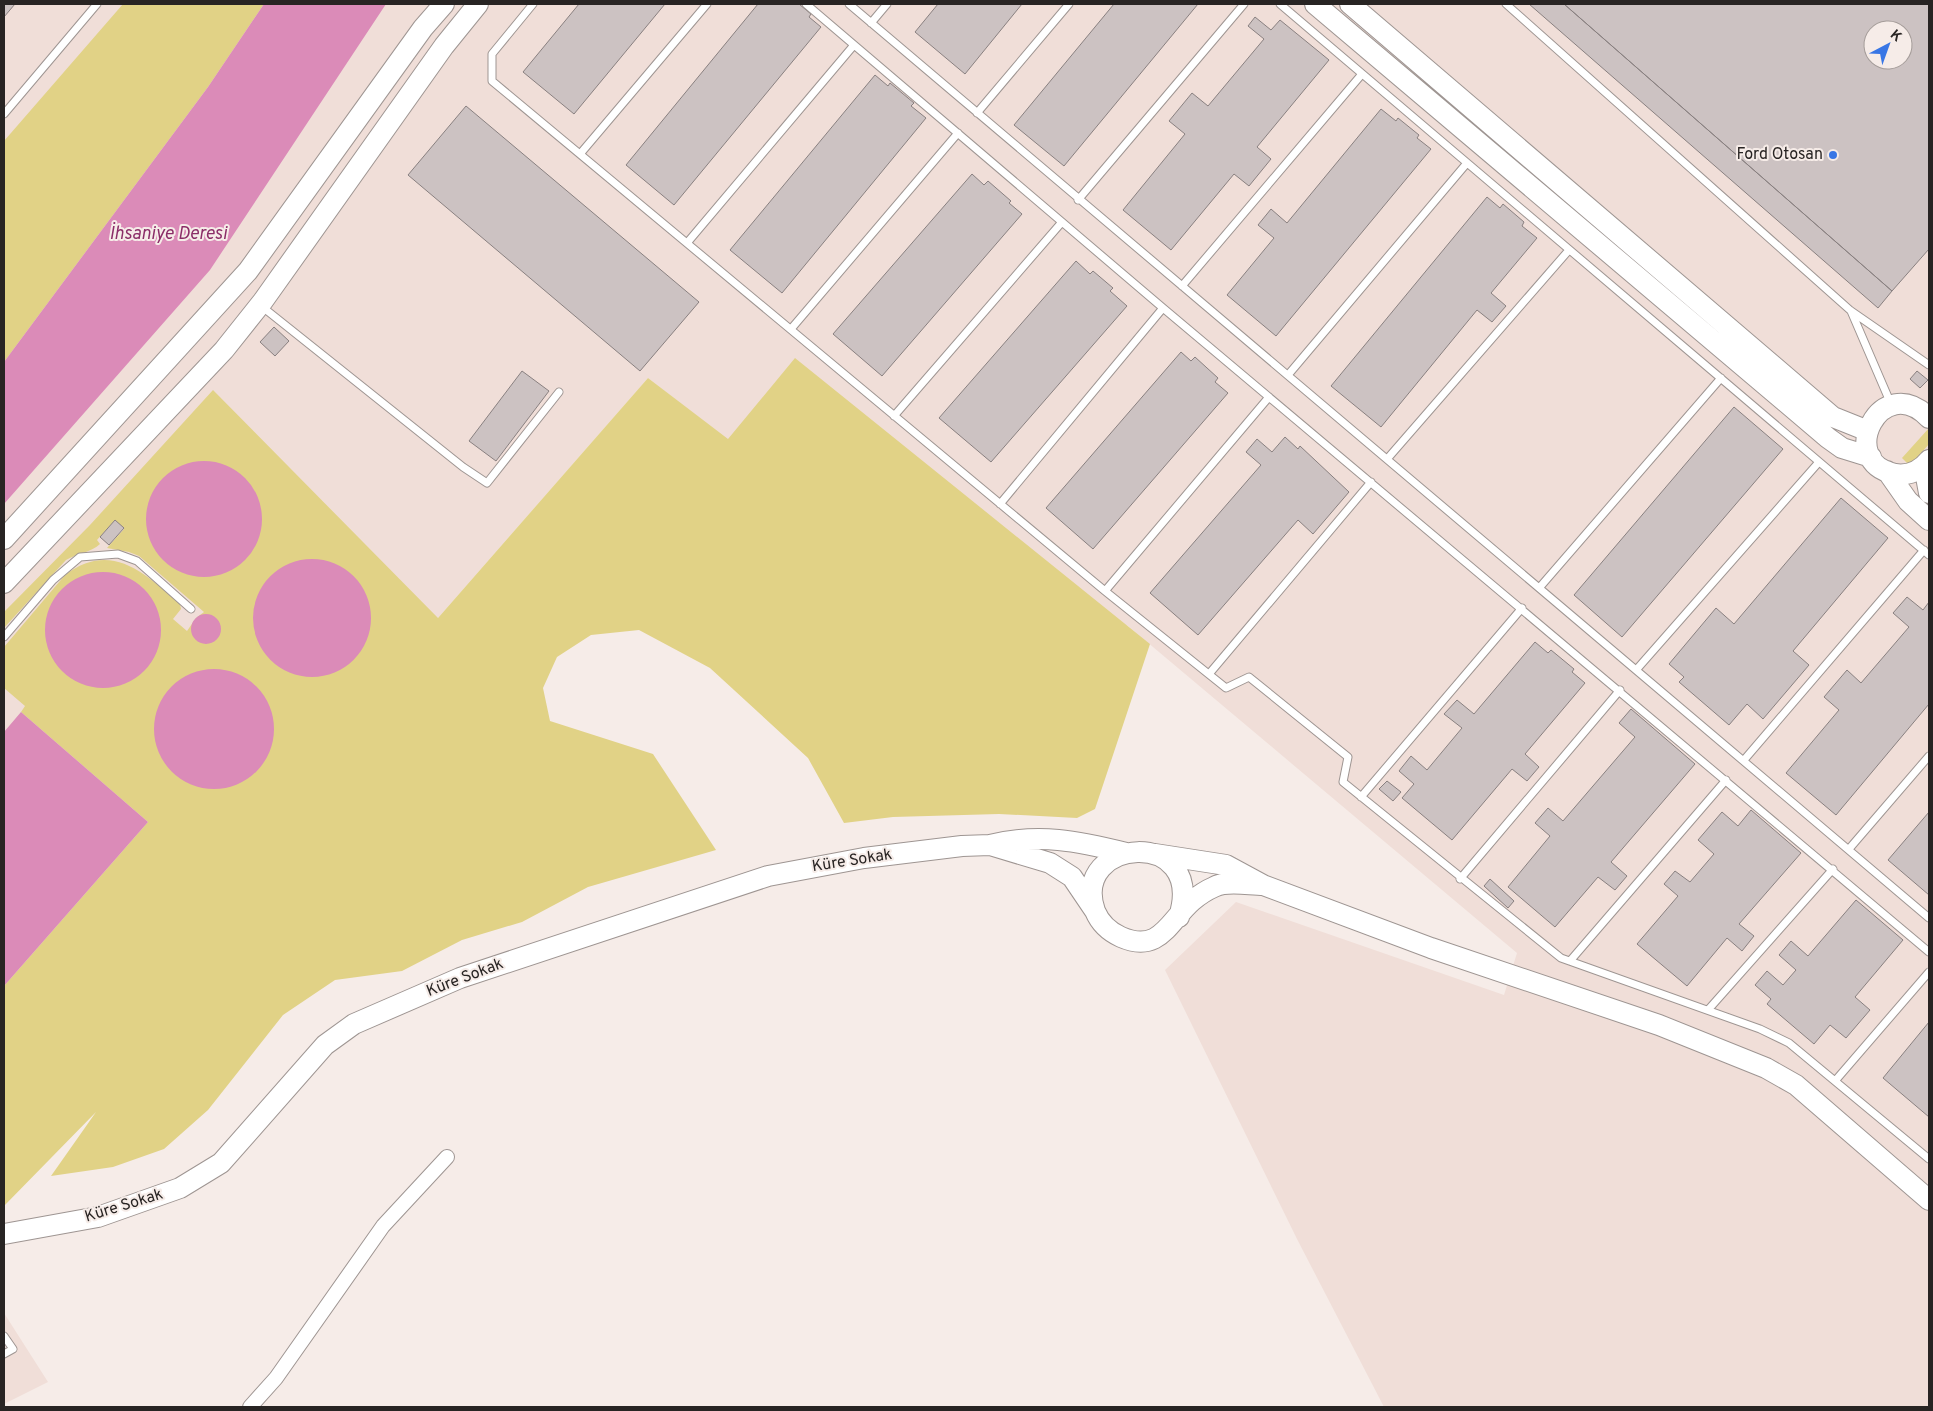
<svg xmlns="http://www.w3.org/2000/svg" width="1933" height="1411" font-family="Overpass,sans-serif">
	<rect width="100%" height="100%" fill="#f6ece8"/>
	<path fill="#f0ded8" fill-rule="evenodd" d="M 4,4 L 1929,4 L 1929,1407 L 1384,1407 L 1297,1239 L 1165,970 L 1236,902 L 1504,995 L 1517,953 L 1128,626 L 728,440 L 648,378 L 438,618 L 4,1206 ZM 1873,30 L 1903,30 L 1903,60 L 1873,60 Z
		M 4,1313 L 48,1382 L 4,1404 Z"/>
	<path fill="#e1d286" d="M 123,4 L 264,4 L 208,87 L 4,362 L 4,141 Z
		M 795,358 L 1150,644 L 1095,809 L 1077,818 L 999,814 L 893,817 L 844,823 L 808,758 L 710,668 L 639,630 L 591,635 L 557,657 L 543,688 L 550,721 L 653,754 L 716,850 L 588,887 L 522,922 L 462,940 L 402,971 L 335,980 L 283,1015 L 208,1110 L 164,1149 L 113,1167 L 51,1176 L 96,1112 L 4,1206 L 4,986 L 148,822 L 21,712 L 25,706 L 4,688 L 4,647 L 65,575 C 111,540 145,573 180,604 L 181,609 L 173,619 L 187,631 L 196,618 L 204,612 L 139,556 L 129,552 L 107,548 L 124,529 L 115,520 L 97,540 L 100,544 C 92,552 76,554 66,560 L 4,628 L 4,612 L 90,525 L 213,390 L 438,618 L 648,378 L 728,439 Z
		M 1929,428 L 1929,444 L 1910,466 L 1902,458 Z"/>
	<path fill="#db8bb8" d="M 264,4 L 386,4 L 210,270 L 4,504 L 4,362 L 208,87 Z
		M146 519a58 58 0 1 1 116 0a58 58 0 1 1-116 0Z
		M253 618a59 59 0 1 1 118 0a59 59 0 1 1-118 0Z
		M45 630a58 58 0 1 1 116 0a58 58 0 1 1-116 0Z
		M191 629a15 15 0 1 1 30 0a15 15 0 1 1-30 0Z
		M154 729a60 60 0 1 1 120 0a60 60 0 1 1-120 0Z
		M 21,712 L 148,822 L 4,986 L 4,732 Z"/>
	<path fill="#ccc2c2" stroke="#898080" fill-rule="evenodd" d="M 4,4 L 15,4 L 4,17 Z
		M 579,4 L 665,4 L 574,114 L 523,72 Z
		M 758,4 L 799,4 L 811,14 L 809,17 L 821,27 L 674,205 L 626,165 Z
		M 938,4 L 1022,4 L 965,74 L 915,32 Z
		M 1114,4 L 1198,4 L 1064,166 L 1014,125 Z
		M 1529,4 L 1564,4 L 1892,291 L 1878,308 Z
		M 1564,4 L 1929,4 L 1929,249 L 1892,291 ZM 1873,30 L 1903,30 L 1903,60 L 1873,60 Z
		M 1255,17 L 1271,30 L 1280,20 L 1329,60 L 1257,147 L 1271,159 L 1249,186 L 1234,174 L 1171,250 L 1123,210 L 1185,134 L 1169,121 L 1192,93 L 1208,106 L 1264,39 L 1248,26 Z
		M 875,75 L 888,86 L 890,83 L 914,103 L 911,106 L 926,118 L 782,293 L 730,250 Z
		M 466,106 L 699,302 L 640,371 L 408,175 Z
		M 1381,109 L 1396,121 L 1398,118 L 1419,135 L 1417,138 L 1431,149 L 1276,336 L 1227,295 L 1274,238 L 1258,225 L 1271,209 L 1287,223 Z
		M 972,174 L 984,185 L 988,181 L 1011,201 L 1009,203 L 1022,214 L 882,376 L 833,334 Z
		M 1487,197 L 1500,208 L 1503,204 L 1524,222 L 1522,226 L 1537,238 L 1491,293 L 1506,306 L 1492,322 L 1477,310 L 1381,427 L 1331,386 Z
		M 1076,261 L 1090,274 L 1093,271 L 1113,288 L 1110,291 L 1127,306 L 991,462 L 939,418 Z
		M 274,327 L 289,341 L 275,356 L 260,342 Z
		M 1181,352 L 1191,361 L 1195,357 L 1218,378 L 1215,382 L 1228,393 L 1093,549 L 1046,508 Z
		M 522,371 L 549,391 L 496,461 L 469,441 Z
		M 1917,371 L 1928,380 L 1920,388 L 1910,379 Z
		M 1734,407 L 1783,449 L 1622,637 L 1574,595 Z
		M 1285,437 L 1298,449 L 1300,446 L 1349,492 L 1313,534 L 1298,520 L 1198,635 L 1150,593 L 1261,465 L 1246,452 L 1257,439 L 1272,452 Z
		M 1841,498 L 1888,538 L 1793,651 L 1809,665 L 1763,719 L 1747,704 L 1729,725 L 1679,682 L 1684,677 L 1669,664 L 1716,608 L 1734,624 Z
		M 115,520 L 124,528 L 109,545 L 100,537 Z
		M 1907,597 L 1923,610 L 1929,602 L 1929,704 L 1836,815 L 1786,773 L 1839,710 L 1824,697 L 1847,670 L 1861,683 L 1909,627 L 1893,613 Z
		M 1535,642 L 1548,653 L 1551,650 L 1574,669 L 1572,672 L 1585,683 L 1525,754 L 1539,767 L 1527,781 L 1512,769 L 1452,840 L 1402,798 L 1414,784 L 1399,771 L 1411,756 L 1427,770 L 1462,728 L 1444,714 L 1457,700 L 1474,714 Z
		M 1631,709 L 1695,764 L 1611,862 L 1627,876 L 1615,890 L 1598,877 L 1555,927 L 1508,887 L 1550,836 L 1535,823 L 1548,808 L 1563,821 L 1635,737 L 1619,723 Z
		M 1387,781 L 1401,792 L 1393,801 L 1379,789 Z
		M 1751,810 L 1801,853 L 1739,924 L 1754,936 L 1742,951 L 1727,938 L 1687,986 L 1637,944 L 1678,896 L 1664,884 L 1675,871 L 1690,882 L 1714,854 L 1698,840 L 1722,812 L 1738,826 Z
		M 1929,812 L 1929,895 L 1888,860 Z
		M 1490,879 L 1514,901 L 1508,908 L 1484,886 Z
		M 1856,900 L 1903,940 L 1855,997 L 1870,1010 L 1846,1038 L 1830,1025 L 1814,1044 L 1767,1004 L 1771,999 L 1755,985 L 1767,971 L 1783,985 L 1796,970 L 1779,955 L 1791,941 L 1808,956 Z
		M 1929,1022 L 1929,1117 L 1883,1078 Z"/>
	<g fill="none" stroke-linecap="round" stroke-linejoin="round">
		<defs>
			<path id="lane" d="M 533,4 L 492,54 L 492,81 L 1105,591 L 1226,688 L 1249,677 L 1348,757 L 1343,782 L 1561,958 L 1760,1029 L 1789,1043 L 1929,1159
				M 806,4 L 1163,308 L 1929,952
				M 849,4 L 1929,918
				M 1280,4 L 1929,555
				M 1506,4 L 1851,311 L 1929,365
				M 871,23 L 887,4
				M 977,113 L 1069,4
				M 4,114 L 97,4
				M 580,154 L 707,4
				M 1078,200 L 1244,4
				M 687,243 L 854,45
				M 1182,286 L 1362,74
				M 260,305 L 463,467 L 487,483 L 559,392
				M 1851,311 L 1891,404
				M 791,329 L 958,133
				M 1288,375 L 1467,163
				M 894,416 L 1062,222
				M 1388,458 L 1569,250
				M 1000,504 L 1163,308
				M 1540,587 L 1721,378
				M 1105,591 L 1269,397
				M 4,637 L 53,580 L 80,557 L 118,554 L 137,561 L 191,609
				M 1637,669 L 1819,462
				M 1209,674 L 1371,482
				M 1744,760 L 1924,550
				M 1361,797 L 1522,608
				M 1849,849 L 1929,756
				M 1460,879 L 1620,690
				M 1570,961 L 1726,780
				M 1708,1010 L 1833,869
				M 1835,1081 L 1929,972
				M 4,1336 L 13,1349 L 4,1354"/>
			<path id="street" d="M 250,1407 L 276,1378 L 383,1226 L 447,1157"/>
			<path id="secondary" d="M 1315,4 L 1828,438 L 1842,448 L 1871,457
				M 1350,4 L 1833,417 L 1868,431
				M 1929,418 C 1881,369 1835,462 1895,474 C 1909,476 1921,470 1929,460
				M 1924,466 L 1929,493
				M 1887,471 L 1908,501 L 1929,520
				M 4,539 L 248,271 L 423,28 L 444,4
				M 4,583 L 224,350 L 263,301 L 444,46 L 478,4
				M 1155,854 L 1226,865 L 1263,885 C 1249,885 1226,880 1214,887 C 1207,890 1198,896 1192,901 C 1169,921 1160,954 1121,937 C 1110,932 1100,923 1095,911 C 1069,837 1207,826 1179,917
				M 1263,885 L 1431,948 L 1659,1025 L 1766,1068 L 1796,1085 L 1929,1200
				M 1095,911 L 1072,877 L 1050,863 L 990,845 C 1039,833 1078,841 1126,853
				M 4,1234 L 98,1217 L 180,1188 L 221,1163 L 325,1045 L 354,1024 L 460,978 L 768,876 L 864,858 L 962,846 L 990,845"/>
		</defs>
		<use href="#lane" stroke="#9e9592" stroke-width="9"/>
		<use href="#street" stroke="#9e9592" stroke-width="16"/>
		<use href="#secondary" stroke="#9e9592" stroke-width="22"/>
		<use href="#lane" stroke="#fff" stroke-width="7"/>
		<use href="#street" stroke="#fff" stroke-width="14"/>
		<use href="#secondary" stroke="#fff" stroke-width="20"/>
	</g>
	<circle fill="#3876e5" stroke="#f6ece8" stroke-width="2" cx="1833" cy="155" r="5"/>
	<g text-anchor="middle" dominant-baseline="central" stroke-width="4" stroke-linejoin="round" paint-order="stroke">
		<g font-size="16" fill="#282423" stroke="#f6ece8" text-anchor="end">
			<text x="1823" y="155">Ford Otosan</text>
		</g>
		<g font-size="16" fill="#282423" stroke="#f6ece8">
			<text transform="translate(852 861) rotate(-9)">Küre Sokak</text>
			<text transform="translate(465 978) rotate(-21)">Küre Sokak</text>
			<text transform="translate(124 1206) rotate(-17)">Küre Sokak</text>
		</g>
		<g font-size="18" font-style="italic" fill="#8b2d68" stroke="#f6ece8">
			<text x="168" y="234">İhsaniye Deresi</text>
		</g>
	</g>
	<rect width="1933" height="1411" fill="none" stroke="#282423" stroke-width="10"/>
	<g transform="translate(1888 45) rotate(41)"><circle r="24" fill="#f6ece8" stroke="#a49c99"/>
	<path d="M0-4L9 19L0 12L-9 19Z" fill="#3876e5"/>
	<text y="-8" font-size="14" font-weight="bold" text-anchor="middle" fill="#282423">K</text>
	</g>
</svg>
